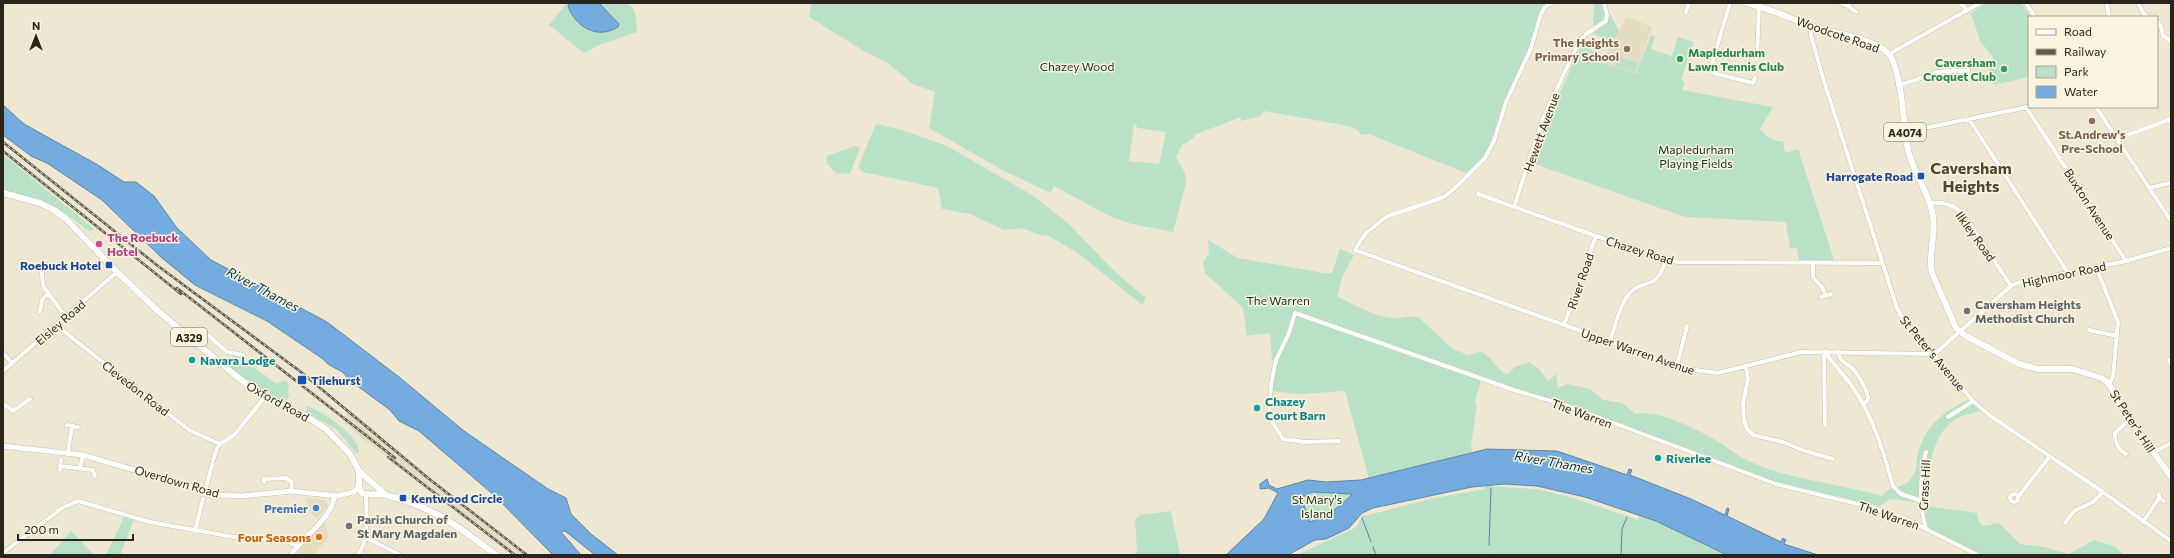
<svg xmlns="http://www.w3.org/2000/svg" width="2174" height="558" font-family="Commissioner,sans-serif">
	<rect width="100%" height="100%" fill="#eee8d2"/>
	<path fill="#e5ddc1" d="M 1627,17 L 1652,27 L 1636,74 L 1601,62 Z
		M 350,410 L 434,481 L 529,555 L 514,555 L 358,435 L 342,421 Z
		M 306,497 L 325,500 L 328,506 L 316,519 L 308,509 Z
		M 324,519 L 329,537 L 313,555 L 301,555 L 298,552 Z"/>
	<path fill="#b8e1c7" fill-rule="evenodd" d="M 567,3 L 570,3 L 568,6 L 578,24 L 608,31 L 618,27 L 619,24 L 599,3 C 631,3 636,0 637,32 L 599,45 L 584,53 L 549,25 Z
		M 811,3 L 1547,3 L 1540,11 L 1534,35 L 1483,159 L 1468,174 L 1369,134 L 1361,135 L 1358,130 L 1348,126 L 1264,111 L 1261,116 L 1240,121 L 1241,117 L 1194,135 L 1194,138 L 1182,145 L 1176,157 L 1185,173 L 1186,183 L 1173,232 L 1132,224 L 1109,216 L 1054,186 L 1051,193 L 1004,171 L 929,128 L 935,92 L 913,84 L 888,63 L 864,51 L 809,17 ZM 1134,124 L 1138,128 L 1166,132 L 1159,164 L 1129,161 Z
		M 1594,3 L 1603,3 C 1605,16 1606,19 1595,27 L 1593,23 Z
		M 1986,3 L 2021,3 L 2031,17 L 2029,17 L 2029,77 L 1994,85 L 1988,65 L 1993,57 L 1980,41 L 1971,13 Z
		M 1609,12 L 1619,31 L 1612,43 L 1592,33 L 1605,24 Z
		M 1651,35 L 1655,36 L 1651,49 L 1671,56 L 1665,75 L 1678,37 L 1694,42 L 1681,80 L 1685,82 L 1682,90 L 1773,107 L 1760,129 C 1767,137 1772,142 1783,141 L 1785,153 L 1798,149 L 1834,260 L 1799,260 L 1797,248 L 1790,248 L 1786,222 L 1685,217 L 1532,163 L 1547,122 L 1581,46 L 1605,55 L 1601,62 L 1636,74 Z
		M 1618,57 L 1638,63 L 1635,72 L 1615,66 Z
		M 876,124 L 899,129 L 947,146 L 1032,195 L 1069,224 L 1112,269 L 1146,298 L 1142,305 L 1079,254 L 1047,235 L 1043,236 L 1022,228 L 1004,230 L 970,214 L 942,209 L 938,188 L 863,172 L 858,167 Z
		M 855,146 L 860,148 L 850,174 L 836,173 L 827,164 L 827,156 Z
		M 3,154 L 94,229 L 92,231 L 86,229 C 58,205 38,198 3,190 Z
		M 1208,240 L 1238,258 L 1324,273 L 1332,273 L 1340,249 L 1354,255 L 1343,275 L 1337,296 C 1350,303 1378,318 1393,318 C 1402,319 1409,315 1418,317 L 1453,349 L 1468,355 L 1481,351 C 1492,358 1496,368 1507,375 L 1515,367 L 1529,362 L 1538,368 L 1548,381 L 1556,374 L 1558,388 L 1567,384 L 1590,389 L 1603,400 L 1622,403 L 1636,414 C 1653,408 1695,428 1710,437 C 1724,444 1735,455 1749,461 C 1791,481 1838,483 1882,496 C 1892,484 1902,488 1908,482 C 1919,471 1915,465 1918,453 C 1927,423 1943,412 1970,399 L 1980,411 C 1974,413 1966,414 1960,417 C 1928,431 1929,478 1926,506 L 1977,513 L 1979,522 L 1983,526 L 1999,523 L 2020,544 L 2044,547 L 2069,554 L 2094,540 L 2116,547 L 2124,555 L 1983,555 L 1956,543 L 1928,528 L 1925,513 L 1916,502 L 1890,499 L 1880,506 L 1776,482 L 1482,377 L 1475,402 L 1472,401 L 1477,404 L 1471,446 L 1472,452 L 1369,479 L 1345,391 L 1299,394 L 1272,391 L 1276,363 L 1288,338 L 1272,361 L 1270,333 L 1247,336 L 1243,308 L 1205,273 L 1203,263 L 1209,253 Z
		M 234,355 L 240,358 L 277,384 L 285,380 L 289,384 L 288,393 L 290,394 L 285,403 L 263,394 L 225,364 Z
		M 307,406 C 322,411 359,435 359,452 L 356,453 L 336,429 L 306,412 Z
		M 1485,486 L 1535,489 L 1570,497 L 1636,519 L 1638,520 L 1640,515 L 1691,536 L 1727,555 L 1491,555 L 1491,553 L 1489,555 L 1297,555 L 1357,527 L 1363,514 L 1365,516 L 1430,499 L 1485,489 Z
		M 1312,492 L 1351,494 L 1352,495 L 1328,516 L 1310,522 L 1302,500 L 1303,497 Z
		M 1171,511 L 1180,555 L 1134,555 L 1137,550 L 1135,520 L 1140,515 Z
		M 124,517 L 134,520 L 120,555 L 106,555 Z
		M 71,531 L 94,555 L 50,555 Z"/>
	<path fill="#75acdf" stroke="#5e84a5" fill-rule="evenodd" d="M 570,3 L 599,3 L 619,24 L 618,27 C 598,40 575,27 568,6 Z
		M 3,105 L 24,124 L 98,165 L 124,182 L 136,182 L 154,196 L 177,228 L 211,260 L 327,322 L 399,377 L 464,431 L 548,489 L 566,498 L 571,514 L 591,534 L 618,555 L 595,555 L 565,531 L 561,532 L 581,555 L 553,555 L 495,496 L 419,431 L 399,421 L 390,410 L 348,379 C 343,368 330,369 323,359 L 267,321 L 195,285 L 162,258 L 102,200 L 47,163 L 31,156 L 3,135 Z
		M 1487,449 L 1557,451 L 1627,475 L 1629,469 L 1632,470 L 1630,475 L 1691,499 L 1725,515 L 1727,508 L 1729,509 L 1727,516 L 1781,542 L 1783,538 L 1786,540 L 1784,544 L 1818,555 L 1727,555 L 1656,521 L 1585,497 L 1537,486 L 1504,484 L 1472,487 L 1373,508 L 1362,513 L 1349,528 L 1326,539 L 1315,540 L 1288,555 L 1226,555 L 1264,519 L 1278,493 L 1269,488 L 1260,489 L 1260,484 L 1267,479 L 1269,485 L 1277,489 L 1308,480 L 1326,482 L 1361,480 ZM 1312,492 L 1351,494 L 1352,495 L 1327,516 L 1310,522 L 1302,500 L 1303,497 Z"/>
	<g fill="none" stroke-linecap="round" stroke-linejoin="round">
		<path stroke="#5e84a5" stroke-width="1" d="M 1362,518 L 1371,542
			M 1489,545 L 1491,488
			M 1373,547 L 1376,555
			M 1621,555 L 1622,529 L 1627,517"/>
		<defs>
			<path id="minor" d="M 1552,3 L 1545,7 L 1541,14 L 1531,48 L 1506,102 L 1494,141 L 1485,158 L 1456,187 L 1444,197 L 1386,217 L 1365,234 L 1355,250 L 1687,369 L 1718,373 L 1801,352 L 1933,354 L 1938,351 L 2011,286 L 2017,283 L 2126,261 L 2171,248
				M 1730,3 L 1710,70 L 1713,73 L 1753,83 L 1755,78
				M 1840,3 L 1848,6
				M 1850,3 L 1848,6 L 1856,12
				M 1960,3 L 1967,10
				M 2026,3 L 2035,17
				M 2107,3 L 2109,17
				M 2138,3 L 2144,14 L 2148,17
				M 1686,12 L 1689,3
				M 2157,22 L 2161,26 L 2163,36 L 2171,41
				M 1811,26 L 1811,36 L 1823,78 L 1897,308 L 1902,317 L 1973,401 L 1989,415 L 2103,492 L 2171,541
				M 1889,54 L 1980,3
				M 1757,59 L 1759,6
				M 1968,71 L 1970,79
				M 1898,85 C 1912,82 1924,76 1938,72 C 1943,71 1948,72 1953,71 L 1956,64 L 1967,64 L 1968,71 L 1953,71
				M 2026,107 L 2126,261
				M 2096,107 L 2171,221
				M 1969,119 L 2068,273
				M 1905,132 L 2028,107
				M 2117,139 L 2171,119
				M 2149,188 L 2171,183
				M 1478,194 L 1596,236 L 1678,262 L 1882,263
				M 1930,203 C 1946,202 1955,205 1965,216 L 2011,286
				M 1514,207 L 1543,118 L 1579,42 L 1586,34 L 1606,21 L 1607,15 L 1604,3
				M 1813,263 L 1813,277 L 1822,287 L 1826,296
				M 45,264 L 42,273 L 43,286 L 66,317
				M 2096,267 L 2118,322 L 2113,377 L 2109,384
				M 1821,297 L 1831,294
				M 40,312 L 42,300 L 48,293
				M 56,325 L 189,430 L 220,444
				M 1564,325 L 1596,236
				M 2089,330 L 2117,336
				M 192,340 L 200,328 L 227,352 L 243,355
				M 1610,341 C 1615,327 1619,307 1628,295 C 1644,276 1656,294 1666,259
				M 1824,351 C 1832,362 1841,372 1849,382 C 1872,413 1883,450 1893,486 L 1901,494 L 1922,501
				M 1824,352 L 1825,425
				M 1838,352 C 1841,364 1847,362 1854,370 C 1859,376 1868,391 1868,399 L 1863,405
				M 3,353 L 12,363
				M 2169,360 L 2171,364
				M 1677,365 L 1687,326
				M 1746,368 L 1748,379 L 1743,404 L 1744,420 L 1747,429 L 1753,435 L 1783,442 L 1805,451 L 1833,459
				M 3,371 L 117,272
				M 3,404 L 13,411 L 30,399
				M 1948,417 L 1973,401
				M 67,425 L 78,427
				M 1339,441 L 1305,442 L 1283,439 L 1269,417 L 1271,384 L 1276,360 L 1289,333 L 1295,313 L 1514,390 L 1571,407 L 1776,484 L 1878,509 L 1904,518 L 1978,555
				M 68,452 L 72,426
				M 1926,452 C 1920,476 1919,506 1926,529
				M 2153,453 L 2171,443
				M 2126,454 C 2119,450 2114,442 2115,433 L 2130,419
				M 60,466 L 93,470 L 95,476
				M 80,468 L 83,455
				M 60,470 L 61,460
				M 264,482 L 264,479 L 286,478 L 292,482 L 291,491
				M 205,491 L 216,450 L 220,444 L 234,435 L 265,397
				M2010 498a4 4 0 1 1 8 0a4 4 0 1 1-8 0Z
				M 2018,497 L 2050,456
				M 2159,498 L 2164,501
				M 2143,522 L 2159,498 L 2159,494
				M 2065,523 L 2074,511 L 2093,502 L 2103,492
				M 195,531 L 203,499
				M 365,538 L 375,542 L 400,555
				M 3,553 L 62,508 L 78,501 L 150,522 L 234,537 L 284,540 L 297,546
				M 358,555 C 370,538 366,514 366,494"/>
			<path id="tertiary" d="M 3,446 L 83,455 L 220,495 L 241,496 L 291,491 L 338,496 L 353,492 L 359,487
				M 291,555 C 302,537 334,517 334,496"/>
			<path id="primary" d="M 1746,3 C 1769,8 1789,18 1812,26 C 1833,34 1874,38 1888,53 C 1901,67 1904,125 1907,145 C 1911,171 1929,190 1933,216 C 1936,235 1928,254 1932,273 L 1956,328 L 1966,336 L 2019,364 L 2038,369 L 2072,369 L 2102,378 L 2109,384 L 2130,419 L 2171,477
				M 3,193 L 40,203 L 54,210 L 66,219 L 117,272 L 158,311 L 236,376 L 265,397 L 304,415 L 326,429 L 350,454 L 359,471 L 386,495
				M 359,471 L 359,487 L 362,493 C 370,496 378,493 386,495 C 435,508 457,525 496,555"/>
		</defs>
		<use href="#minor" stroke="#c5bfab" stroke-width="5"/>
		<use href="#tertiary" stroke="#c5bfab" stroke-width="6"/>
		<use href="#primary" stroke="#c5bfab" stroke-width="7"/>
		<use href="#minor" stroke="#fff" stroke-width="4"/>
		<use href="#tertiary" stroke="#fff" stroke-width="5"/>
		<use href="#primary" stroke="#fff" stroke-width="6"/>
		<defs>
			<path id="rail" d="M 3,142 L 158,266 L 301,372 L 428,478 L 527,555
				M 3,151 L 181,294
				M 177,288 L 395,458
				M 388,457 L 515,555"/>
		</defs>
		<use href="#rail" stroke="#5d5a4e" stroke-width="2.5"/>
		<use href="#rail" stroke="#fbf5df" stroke-width="1" stroke-dasharray="3" stroke-linecap="butt"/>
	</g>
	<g fill="#8d6e63" stroke="#fbf5df" stroke-width="1.5">
		<circle cx="1627" cy="49" r="4"/>
		<circle cx="2092" cy="121" r="4"/>
	</g>
	<g fill="#2e9e5b" stroke="#fbf5df" stroke-width="1.5">
		<circle cx="1680" cy="59" r="4"/>
		<circle cx="2004" cy="69" r="4"/>
	</g>
	<g fill="#1a4fb4" stroke="#fbf5df" stroke-width="1.5">
		<rect x="1917" y="172" width="8" height="8" rx="2"/>
		<rect x="105" y="261" width="8" height="8" rx="2"/>
		<rect x="297" y="375" width="10" height="10" rx="2"/>
		<rect x="399" y="494" width="8" height="8" rx="2"/>
	</g>
	<circle fill="#d1479c" stroke="#fbf5df" stroke-width="1.5" cx="99" cy="244" r="4"/>
	<g fill="#6b7280" stroke="#fbf5df" stroke-width="1.5">
		<circle cx="1967" cy="311" r="4"/>
		<circle cx="349" cy="526" r="4"/>
	</g>
	<g fill="#0f9aa8" stroke="#fbf5df" stroke-width="1.5">
		<circle cx="192" cy="360" r="4"/>
		<circle cx="1257" cy="408" r="4"/>
		<circle cx="1658" cy="458" r="4"/>
	</g>
	<circle fill="#3f7fe0" stroke="#fbf5df" stroke-width="1.5" cx="316" cy="508" r="4"/>
	<circle fill="#e8710a" stroke="#fbf5df" stroke-width="1.5" cx="319" cy="537" r="4"/>
	<g text-anchor="middle" dominant-baseline="central" stroke-width="3" stroke-linejoin="round" paint-order="stroke">
		<g fill="#fbf5df" stroke="#676357" stroke-width="1">
			<rect x="1884" y="123" width="42" height="18" rx="3"/>
			<rect x="171" y="328" width="36" height="18" rx="3"/>
		</g>
		<g font-size="11" font-weight="bold" fill="#28251d">
			<text x="1905" y="132">A4074</text>
			<text x="189" y="337">A329</text>
		</g>
		<g font-size="12" fill="#28251d" stroke="#fbf5df">
			<text transform="translate(1838 34) rotate(19)">Woodcote Road</text>
			<text transform="translate(1541 132) rotate(-70)">Hewett Avenue</text>
			<text transform="translate(2090 204) rotate(57)">Buxton Avenue</text>
			<text transform="translate(1976 236) rotate(54)">Ilkley Road</text>
			<text transform="translate(1640 250) rotate(17)">Chazey Road</text>
			<text transform="translate(2064 274) rotate(-12)">Highmoor Road</text>
			<text transform="translate(1580 281) rotate(-71)">River Road</text>
			<text transform="translate(60 322) rotate(-41)">Elsley Road</text>
			<text transform="translate(1638 351) rotate(19)">Upper Warren Avenue</text>
			<text transform="translate(1933 353) rotate(50)">St Peter's Avenue</text>
			<text transform="translate(136 388) rotate(38)">Clevedon Road</text>
			<text transform="translate(278 401) rotate(29)">Oxford Road</text>
			<text transform="translate(1582 413) rotate(20)">The Warren</text>
			<text transform="translate(2133 421) rotate(57)">St Peter's Hill</text>
			<text transform="translate(177 481) rotate(16)">Overdown Road</text>
			<text transform="translate(1924 485) rotate(-87)">Grass Hill</text>
			<text transform="translate(1889 515) rotate(19)">The Warren</text>
		</g>
		<g font-size="12" font-weight="bold" fill="#785e54" stroke="#fbf5df" text-anchor="end">
			<text x="1619" y="42">The Heights<tspan x="1619" dy="14">Primary School</tspan></text>
			<text x="2092" y="134" text-anchor="middle">St.Andrew's<tspan x="2092" dy="14">Pre-School</tspan></text>
		</g>
		<g font-size="12" font-weight="bold" fill="#27864d" stroke="#fbf5df" text-anchor="start">
			<text x="1688" y="52">Mapledurham<tspan x="1688" dy="14">Lawn Tennis Club</tspan></text>
			<text x="1996" y="62" text-anchor="end">Caversham<tspan x="1996" dy="14">Croquet Club</tspan></text>
		</g>
		<g font-size="12" fill="#11301f" stroke="#fbf5df">
			<text x="1077" y="66">Chazey Wood</text>
			<text x="1696" y="149">Mapledurham<tspan x="1696" dy="14">Playing Fields</tspan></text>
			<text x="1278" y="300">The Warren</text>
			<text x="1317" y="499">St Mary's<tspan x="1317" dy="14">Island</tspan></text>
		</g>
		<g font-size="12" font-weight="bold" fill="#164399" stroke="#fbf5df" text-anchor="end">
			<text x="1913" y="176">Harrogate Road</text>
			<text x="101" y="265">Roebuck Hotel</text>
			<text x="311" y="380" text-anchor="start">Tilehurst</text>
			<text x="411" y="498" text-anchor="start">Kentwood Circle</text>
		</g>
		<g font-size="12" font-weight="bold" fill="#b23c85" stroke="#fbf5df" text-anchor="start">
			<text x="107" y="237">The Roebuck<tspan x="107" dy="14">Hotel</tspan></text>
		</g>
		<g font-size="12" font-weight="bold" fill="#5b616d" stroke="#fbf5df" text-anchor="start">
			<text x="1975" y="304">Caversham Heights<tspan x="1975" dy="14">Methodist Church</tspan></text>
			<text x="357" y="519">Parish Church of<tspan x="357" dy="14">St Mary Magdalen</tspan></text>
		</g>
		<g font-size="12" font-weight="bold" fill="#0d838f" stroke="#fbf5df" text-anchor="start">
			<text x="200" y="360">Navara Lodge</text>
			<text x="1265" y="401">Chazey<tspan x="1265" dy="14">Court Barn</tspan></text>
			<text x="1666" y="458">Riverlee</text>
		</g>
		<g font-size="12" font-weight="bold" fill="#366cbe" stroke="#fbf5df" text-anchor="end">
			<text x="308" y="508">Premier</text>
		</g>
		<g font-size="12" font-weight="bold" fill="#c56008" stroke="#fbf5df" text-anchor="end">
			<text x="311" y="537">Four Seasons</text>
		</g>
		<g font-size="13" font-style="italic" fill="#032f50" stroke="#fbf5df">
			<text transform="translate(263 289) rotate(28)">River Thames</text>
			<text transform="translate(1554 462) rotate(10)">River Thames</text>
		</g>
		<g font-size="16" font-weight="bold" fill="#4c4735" stroke="#fbf5df">
			<text x="1971" y="167">Caversham<tspan x="1971" dy="18">Heights</tspan></text>
		</g>
	</g>
	<rect width="2174" height="558" fill="none" stroke="#28251d" stroke-width="8"/>
	<rect x="2028" y="16" width="130" height="92" fill="#fbf5df" stroke="#a7a291"/>
	<rect x="2036" y="29" width="20" height="6" fill="#ffffff" stroke="#a7a291"/>
	<text x="2064" y="36" font-size="12" fill="#28251d">Road</text>
	<rect x="2036" y="49" width="20" height="6" fill="#5d5a4e" stroke="#a7a291"/>
	<text x="2064" y="56" font-size="12" fill="#28251d">Railway</text>
	<rect x="2036" y="66" width="20" height="12" fill="#b8e1c7" stroke="#a7a291"/>
	<text x="2064" y="76" font-size="12" fill="#28251d">Park</text>
	<rect x="2036" y="86" width="20" height="12" fill="#75acdf" stroke="#a7a291"/>
	<text x="2064" y="96" font-size="12" fill="#28251d">Water</text>
	<g transform="translate(36 36)" stroke="#fbf5df" stroke-width="3" paint-order="stroke">
	<path d="M0-3L7 15L0 10L-7 15Z" fill="#28251d"/>
	<text y="-6" font-size="11" font-weight="bold" text-anchor="middle" fill="#28251d">N</text>
	</g>
	<path d="M18 534v6h115v-6" fill="none" stroke="#28251d" stroke-width="2"/>
	<text x="24" y="534" font-size="12" fill="#28251d" stroke="#fbf5df" stroke-width="3" paint-order="stroke">200 m</text>
</svg>
